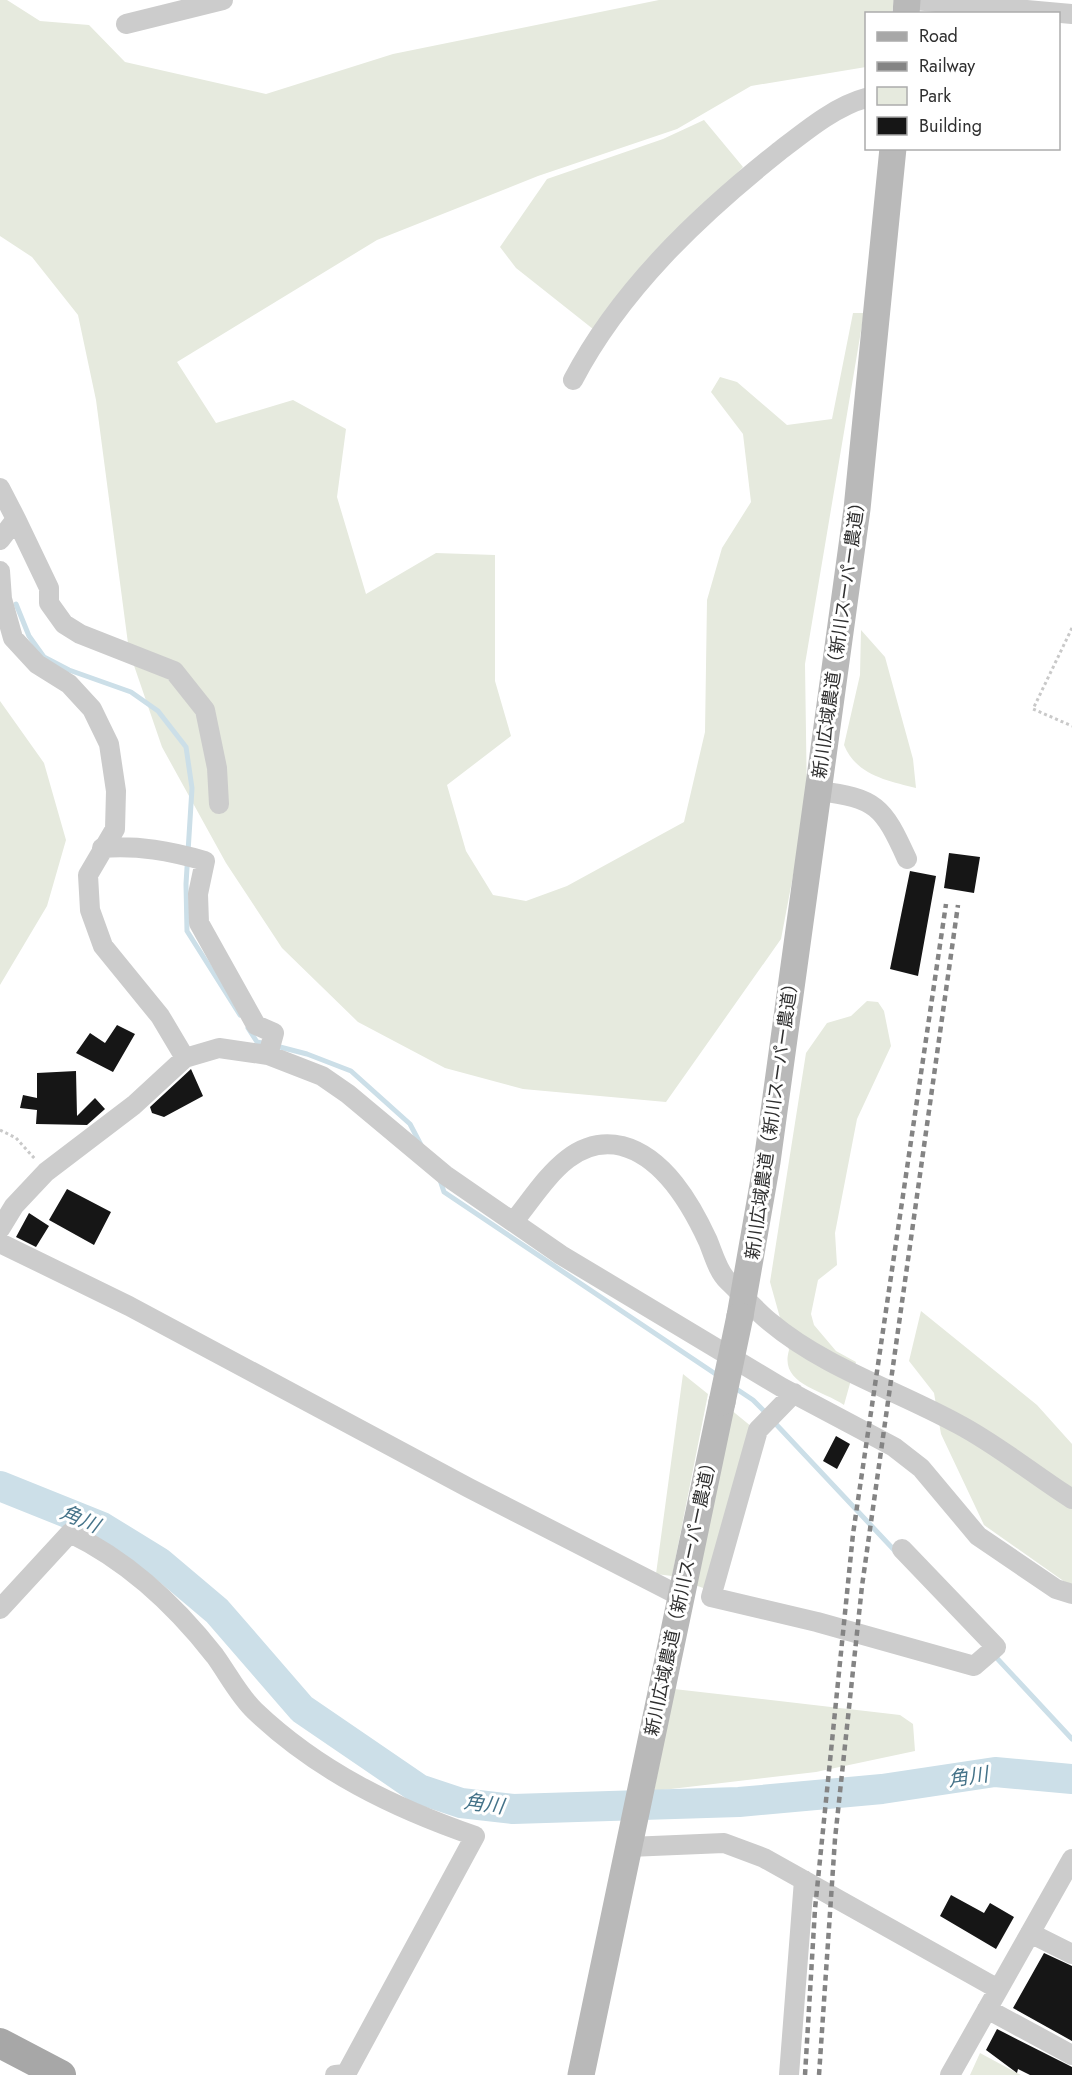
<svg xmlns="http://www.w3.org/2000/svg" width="1072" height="2075" font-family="Jost,'Noto Sans JP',sans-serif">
	<rect width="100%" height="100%" fill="#fff"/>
	<path fill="#e6eade" d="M 0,0 L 7,0 L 40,21 L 89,25 L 125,62 L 266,94 L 393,54 L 659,0 L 894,0 L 892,13 L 866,14 L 866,67 L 751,86 L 677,129 L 538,176 L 377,240 L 177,362 L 216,423 L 293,400 L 346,429 L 337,497 L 366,594 L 436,553 L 495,555 L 495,681 L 511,736 L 447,785 L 466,851 L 493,895 L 526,901 L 567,886 L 684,822 L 705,732 L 707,600 L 722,548 L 751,502 L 743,434 L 711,392 L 720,377 L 737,382 L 787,425 L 832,419 L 853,313 L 864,313 L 805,664 L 807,802 L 781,939 L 666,1102 L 523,1089 L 445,1068 L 358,1022 L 282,948 L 226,863 L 162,747 L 129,651 L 96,400 L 78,315 L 32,257 L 0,236 Z
		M 704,120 L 743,167 L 593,329 L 516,268 L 500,247 L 547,179 L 663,139 Z
		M 861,630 L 885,657 L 913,759 L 916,788 C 888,781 856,775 844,745 L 860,675 Z
		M 0,701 L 44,763 L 66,840 L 47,906 L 0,985 Z
		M 867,1001 L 878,1002 L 884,1011 L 891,1046 L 857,1119 L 835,1233 L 837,1265 L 818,1280 L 811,1314 L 814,1325 L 836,1351 L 856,1362 L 844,1405 C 820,1389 779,1384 789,1350 L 770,1282 L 806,1053 L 827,1023 L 851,1016 Z
		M 921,1311 L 1037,1405 L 1072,1444 L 1072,1587 L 984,1525 L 941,1434 L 934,1393 L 909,1361 Z
		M 683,1374 L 708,1394 L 672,1576 L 656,1574 Z
		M 730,1409 L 752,1427 L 706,1589 L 692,1584 Z
		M 674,1689 L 900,1715 L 913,1724 L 915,1751 L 816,1772 L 654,1791 Z
		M 980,2053 L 1017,2073 L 1021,2075 L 970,2075 Z"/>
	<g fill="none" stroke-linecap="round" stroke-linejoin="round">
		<path stroke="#ccdfe8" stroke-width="5" d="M 16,604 L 29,636 L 44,657 L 69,670 L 131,692 L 158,711 L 186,747 L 192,788 L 186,884 L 187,931 L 240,1015
			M 248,1028 L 257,1042 L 267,1044
			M 276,1046 L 307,1054 L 351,1071 L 410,1124 L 421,1145
			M 440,1180 L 444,1192 L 720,1377
			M 732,1386 L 753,1400 L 767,1414
			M 773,1421 L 896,1552
			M 993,1654 L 1072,1739"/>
		<path stroke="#ccdfe8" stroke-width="30" d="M 0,1486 L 102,1527 L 159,1562 L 217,1611 L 302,1709 L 419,1789 L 461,1803 L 513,1809 L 739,1802 L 882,1789 L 995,1772 L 1072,1779"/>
	</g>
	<path fill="#161616" d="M 949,853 L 980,857 L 974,893 L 944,888 Z
		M 910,871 L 936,876 L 918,976 L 890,969 Z
		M 117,1025 L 135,1034 L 113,1072 L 76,1053 L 90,1033 L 105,1043 Z
		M 191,1069 L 203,1096 L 164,1117 L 152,1113 L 150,1107 Z
		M 76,1071 L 77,1116 L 95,1098 L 105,1109 L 87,1125 L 36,1124 L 37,1110 L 20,1108 L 23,1095 L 37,1098 L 37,1073 Z
		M 67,1189 L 111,1212 L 94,1245 L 49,1220 Z
		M 29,1213 L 49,1226 L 36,1247 L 16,1237 Z
		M 836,1436 L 850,1444 L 837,1469 L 823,1461 Z
		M 951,1895 L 984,1913 L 990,1903 L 1014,1917 L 996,1949 L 940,1916 Z
		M 1044,1953 L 1072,1966 L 1072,2041 L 1013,2008 Z
		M 997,2029 L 1072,2067 L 1072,2075 L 1030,2075 L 1018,2069 L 1017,2073 L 986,2050 Z"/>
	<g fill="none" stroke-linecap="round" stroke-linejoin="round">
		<path stroke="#c9c9c9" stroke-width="3" stroke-dasharray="3 3" stroke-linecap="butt" d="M 1072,628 L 1033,709 L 1072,726
			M 0,1130 L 16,1138 L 35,1159"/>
		<path stroke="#ccc" stroke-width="20" d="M 914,0 L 1072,14
			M 126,24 L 223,0
			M 573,380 C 620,290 698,216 777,153 C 803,133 835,106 866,98
			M 0,488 L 16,519 L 0,540
			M 16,519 L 49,588 L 49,603 L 64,624 L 80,634 L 174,671 L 205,710 L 217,768 L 219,804
			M 0,571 L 2,599 L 13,638 L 37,664 L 69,684 L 92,709 L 109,744 L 116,791 L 115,829 L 88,875 L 90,910 L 103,946 L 160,1016 L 185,1058
			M 818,791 C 876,798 883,806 907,859
			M 102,848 C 138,845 170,851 205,861 L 198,894 L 199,923 L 256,1025 L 274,1033 L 268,1055
			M 514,1221 C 542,1187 570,1134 622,1146 C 664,1157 691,1204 708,1241 C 713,1253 718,1272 728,1281 C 742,1294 755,1310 770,1322 C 825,1368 896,1390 958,1424 C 998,1445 1034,1475 1072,1499
			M 0,1229 L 14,1206 L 46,1172 L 134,1105 L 185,1058 L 219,1048 L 268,1055 L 322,1076 L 348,1094 L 445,1175 L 561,1255 L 781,1387 L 894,1447 L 921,1468 L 978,1536 L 1056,1589 L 1072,1594
			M 0,1243 L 129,1306 L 469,1488 L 682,1597
			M 794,1393 L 758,1430 L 711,1597 L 817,1622 L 974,1666 L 996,1647 L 902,1549
			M 0,1609 L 70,1533 C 128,1561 176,1606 215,1656 C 228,1674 239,1696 255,1711 C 318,1771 394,1808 475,1836 L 346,2074 L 335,2075
			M 629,1847 L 724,1843 L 764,1858 L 998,1989
			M 1030,1933 L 1072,1954
			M 987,2009 L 1072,2055
			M 789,2075 L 804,1880
			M 950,2075 L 1072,1859"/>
		<path stroke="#b9b9b9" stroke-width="27" d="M 906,14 L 907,0
			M 740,1316 L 767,1162 L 857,509 L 893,148
			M 581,2075 L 722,1402"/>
		<path stroke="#a7a7a7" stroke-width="30" d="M 0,2043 L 61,2075"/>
		<path stroke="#848484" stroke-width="4.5" stroke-dasharray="6 4.5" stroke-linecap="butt" d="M 805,2075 L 815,1909 L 853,1534 L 946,904
			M 819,2075 L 835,1839 L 862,1586 L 958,905"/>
		<path stroke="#b9b9b9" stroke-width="27" d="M 722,1402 L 740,1316"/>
	</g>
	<g text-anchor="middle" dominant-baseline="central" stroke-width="6" stroke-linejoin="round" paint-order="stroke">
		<g font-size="18" fill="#2f2f2f" stroke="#fff">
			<text transform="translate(839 636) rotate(-82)">新川広域農道（新川スーパー農道）</text>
			<text transform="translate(772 1117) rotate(-82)">新川広域農道（新川スーパー農道）</text>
			<text transform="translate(681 1595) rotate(-78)">新川広域農道（新川スーパー農道）</text>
		</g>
		<g font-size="20" font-style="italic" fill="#457389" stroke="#fff">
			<text transform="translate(80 1519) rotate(23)">角川</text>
			<text transform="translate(968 1777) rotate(-8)">角川</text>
			<text transform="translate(484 1804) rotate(8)">角川</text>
		</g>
	</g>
	<rect x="865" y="12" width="195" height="138" fill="#ffffff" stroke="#acacac" stroke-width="1.5"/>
	<rect x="877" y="32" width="30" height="9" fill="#a7a7a7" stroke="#acacac" stroke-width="1.5"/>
	<text x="919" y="42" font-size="18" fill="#2f2f2f">Road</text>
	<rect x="877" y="62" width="30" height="9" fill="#848484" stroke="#acacac" stroke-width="1.5"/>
	<text x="919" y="72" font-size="18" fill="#2f2f2f">Railway</text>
	<rect x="877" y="87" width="30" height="18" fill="#e6eade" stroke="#acacac" stroke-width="1.5"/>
	<text x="919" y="102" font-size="18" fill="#2f2f2f">Park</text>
	<rect x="877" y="117" width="30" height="18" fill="#161616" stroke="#acacac" stroke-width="1.5"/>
	<text x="919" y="132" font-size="18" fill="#2f2f2f">Building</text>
</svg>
